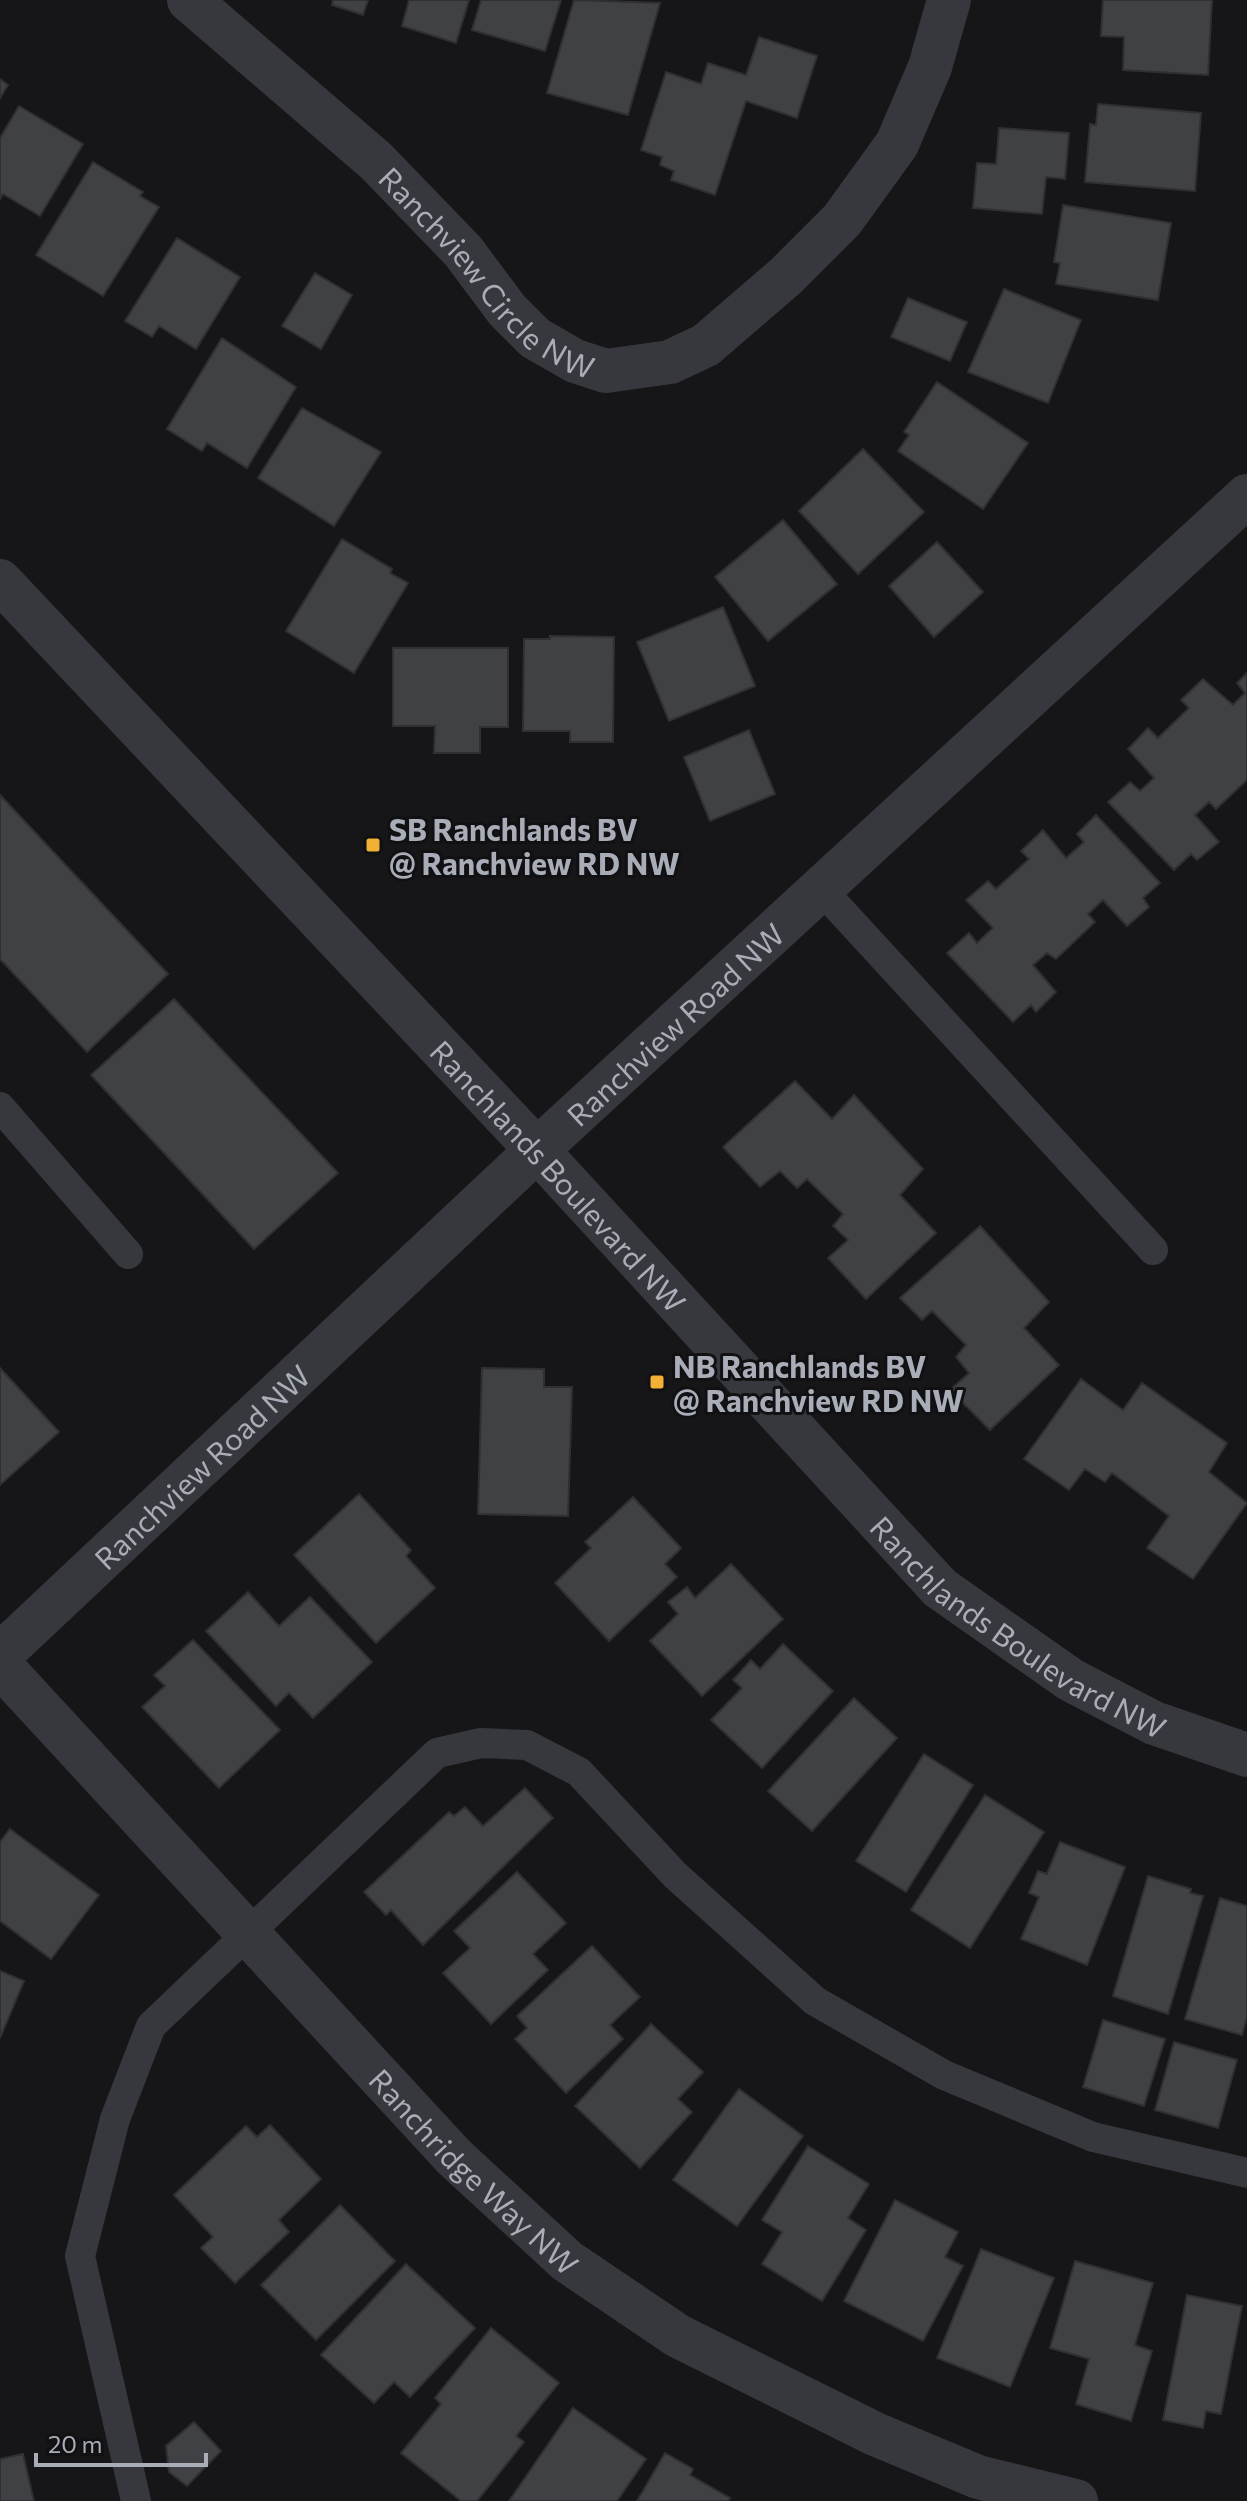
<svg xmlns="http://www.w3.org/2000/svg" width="1247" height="2501" font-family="Commissioner,sans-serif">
	<rect width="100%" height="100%" fill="#161618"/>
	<path fill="#404145" stroke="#303034" stroke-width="2" d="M 333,0 L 368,0 L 363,15 L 332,5 Z
		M 409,0 L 469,0 L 456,43 L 402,26 Z
		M 481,0 L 561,0 L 545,51 L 472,30 Z
		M 574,0 L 660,3 L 628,115 L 547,93 Z
		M 1103,0 L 1212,0 L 1208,75 L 1123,70 L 1124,37 L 1101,36 Z
		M 759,37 L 817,56 L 797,118 L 746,101 L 715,195 L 671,180 L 674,171 L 660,165 L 662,157 L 641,150 L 666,72 L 701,84 L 708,63 L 746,75 Z
		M 0,79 L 8,85 L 0,98 Z
		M 1098,104 L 1201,113 L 1195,191 L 1085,182 L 1090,124 L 1096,125 Z
		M 19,106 L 83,144 L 40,216 L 3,194 L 0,199 L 0,138 Z
		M 999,128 L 1069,133 L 1065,179 L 1046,177 L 1042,214 L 973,208 L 977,163 L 996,164 Z
		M 93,162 L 143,192 L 140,196 L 159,207 L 103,296 L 36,255 Z
		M 1063,205 L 1171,223 L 1158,300 L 1056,284 L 1060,263 L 1054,262 Z
		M 177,238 L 240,277 L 196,349 L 159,326 L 152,337 L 125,321 Z
		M 315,273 L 352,295 L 321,349 L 282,326 Z
		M 1004,289 L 1081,320 L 1048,403 L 968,372 Z
		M 908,298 L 967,322 L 950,361 L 891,337 Z
		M 222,338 L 296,387 L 247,468 L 207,443 L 202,451 L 167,429 Z
		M 937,382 L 1028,443 L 983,509 L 898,451 L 909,435 L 904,432 Z
		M 302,408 L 381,452 L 334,526 L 258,478 Z
		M 863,449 L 924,512 L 858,574 L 799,511 Z
		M 783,520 L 837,584 L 768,641 L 715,577 Z
		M 342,539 L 392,569 L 390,573 L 408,583 L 354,673 L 286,631 Z
		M 937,542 L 983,592 L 934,637 L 889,586 Z
		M 723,607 L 755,686 L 669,721 L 637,642 Z
		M 550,636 L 614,637 L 613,742 L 570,742 L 570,731 L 523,731 L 524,639 L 550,639 Z
		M 393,648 L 508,648 L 508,727 L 480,727 L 480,753 L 434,753 L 435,726 L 393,726 Z
		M 1247,673 L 1247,780 L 1216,809 L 1209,802 L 1195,815 L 1219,842 L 1197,860 L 1191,854 L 1174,870 L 1108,802 L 1130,782 L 1140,791 L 1154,778 L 1128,749 L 1148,728 L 1158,738 L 1189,708 L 1181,700 L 1203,679 L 1233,705 L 1245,693 L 1237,683 Z
		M 749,730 L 775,794 L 710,821 L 684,757 Z
		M 0,795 L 168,974 L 87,1052 L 0,959 Z
		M 1096,815 L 1160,883 L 1143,898 L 1149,907 L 1127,926 L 1103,900 L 1088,914 L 1095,922 L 1056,959 L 1047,953 L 1033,965 L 1056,992 L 1036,1012 L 1031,1005 L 1013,1022 L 947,953 L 969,933 L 977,943 L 993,928 L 966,900 L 988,881 L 996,889 L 1029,859 L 1021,851 L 1043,830 L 1066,858 L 1084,842 L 1077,834 Z
		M 174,999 L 338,1173 L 254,1249 L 91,1075 Z
		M 795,1081 L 832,1119 L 854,1095 L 923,1169 L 900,1195 L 936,1233 L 866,1299 L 828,1258 L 848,1240 L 833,1226 L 843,1214 L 807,1179 L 797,1188 L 780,1171 L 760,1187 L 723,1147 Z
		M 980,1226 L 1049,1302 L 1024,1328 L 1059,1365 L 990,1430 L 950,1390 L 969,1373 L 956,1357 L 966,1345 L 932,1311 L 922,1320 L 900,1298 Z
		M 0,1368 L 59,1432 L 0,1485 Z
		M 482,1368 L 544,1369 L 544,1387 L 572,1387 L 568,1516 L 478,1514 Z
		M 1081,1379 L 1123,1410 L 1142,1383 L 1227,1443 L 1209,1472 L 1247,1503 L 1193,1579 L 1147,1548 L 1169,1516 L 1112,1473 L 1105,1482 L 1085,1469 L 1069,1490 L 1024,1459 Z
		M 359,1494 L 411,1550 L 406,1556 L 435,1588 L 376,1643 L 294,1555 Z
		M 633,1497 L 681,1548 L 665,1564 L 677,1577 L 609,1641 L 555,1583 L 591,1548 L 585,1542 Z
		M 731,1564 L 783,1619 L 702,1696 L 650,1641 L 678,1614 L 668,1602 L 687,1587 L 695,1598 Z
		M 248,1592 L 279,1626 L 310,1597 L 372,1662 L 313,1718 L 289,1693 L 276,1706 L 206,1631 Z
		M 193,1640 L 280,1730 L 219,1788 L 142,1707 L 165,1686 L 154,1675 Z
		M 783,1644 L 833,1691 L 762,1768 L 711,1720 L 742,1688 L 733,1680 L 751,1660 L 760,1669 Z
		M 854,1698 L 897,1738 L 812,1831 L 768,1791 Z
		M 924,1754 L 973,1785 L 906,1892 L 856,1861 Z
		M 525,1788 L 553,1818 L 423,1945 L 391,1910 L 386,1915 L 364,1892 L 449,1812 L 454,1816 L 465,1807 L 483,1826 Z
		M 985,1795 L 1044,1832 L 970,1948 L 911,1910 Z
		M 10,1829 L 99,1895 L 51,1959 L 0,1921 L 0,1842 Z
		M 1060,1842 L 1125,1867 L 1087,1965 L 1021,1939 L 1039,1897 L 1029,1893 L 1038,1871 L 1047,1874 Z
		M 517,1872 L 566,1923 L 533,1954 L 548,1970 L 491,2024 L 443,1973 L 470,1948 L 454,1931 Z
		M 1148,1876 L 1191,1889 L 1190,1893 L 1203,1896 L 1168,2014 L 1113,1996 Z
		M 1220,1898 L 1247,1906 L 1247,2017 L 1242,2035 L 1185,2019 Z
		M 592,1946 L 640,1997 L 610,2025 L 623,2039 L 566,2093 L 515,2039 L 527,2028 L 517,2016 Z
		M 0,1971 L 24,1981 L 0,2038 Z
		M 1103,2020 L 1165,2039 L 1144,2106 L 1083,2087 Z
		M 651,2024 L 703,2072 L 678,2099 L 692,2112 L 640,2168 L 575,2106 Z
		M 1174,2042 L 1237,2060 L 1218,2128 L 1155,2110 Z
		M 739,2089 L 803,2136 L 737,2226 L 673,2180 Z
		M 270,2125 L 321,2179 L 279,2220 L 289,2232 L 235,2283 L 201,2248 L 213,2237 L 174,2195 L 246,2126 L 257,2137 Z
		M 808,2146 L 869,2184 L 848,2218 L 866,2230 L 822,2301 L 762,2264 L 782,2232 L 762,2220 Z
		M 895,2200 L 958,2232 L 945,2257 L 963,2266 L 923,2341 L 844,2301 Z
		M 340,2205 L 395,2261 L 316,2340 L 261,2285 Z
		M 981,2249 L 1054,2278 L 1010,2387 L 937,2358 Z
		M 1075,2261 L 1153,2283 L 1135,2345 L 1152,2351 L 1131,2421 L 1076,2404 L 1089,2359 L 1050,2348 Z
		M 406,2264 L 475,2328 L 410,2397 L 394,2382 L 374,2403 L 321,2355 Z
		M 1187,2295 L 1242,2306 L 1221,2414 L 1206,2411 L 1203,2428 L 1163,2420 Z
		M 491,2328 L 559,2383 L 516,2436 L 524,2442 L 477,2501 L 461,2501 L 401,2453 L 441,2404 L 435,2398 Z
		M 573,2408 L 646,2459 L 617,2501 L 509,2501 Z
		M 194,2422 L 221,2451 L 187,2486 L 169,2472 L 166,2446 Z
		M 665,2453 L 693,2469 L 690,2475 L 730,2498 L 728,2501 L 637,2501 Z
		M 23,2454 L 34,2501 L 0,2501 L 0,2459 Z"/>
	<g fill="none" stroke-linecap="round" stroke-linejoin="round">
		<path stroke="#37383d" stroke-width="30" d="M 820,888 L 1153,1250
			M 0,1107 L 128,1254
			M 136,2501 L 80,2256 L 115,2119 L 151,2026 L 437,1753 L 481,1743 L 527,1745 L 579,1772 L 675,1875 L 815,2001 L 944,2075 L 1093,2137 L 1247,2173"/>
		<g stroke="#37383d" stroke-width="44">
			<path id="s1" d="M 189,0 L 376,161 L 463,251 L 507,310 L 535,338 L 575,361 L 606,371 L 670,362 L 706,345 L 786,276 L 842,220 L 897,144 L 930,67 L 949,0"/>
			<path id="s2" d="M 0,1655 L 537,1150 L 1247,496"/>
			<path id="s3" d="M 0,1665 L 454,2157 L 567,2261 L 678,2336 L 875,2434 L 978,2477 L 1076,2501"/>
		</g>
		<path stroke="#37383d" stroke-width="44" id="s4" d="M 0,581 L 537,1150 L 940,1588 L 1071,1680 L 1154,1723 L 1247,1755"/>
	</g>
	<g fill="#f2b134" stroke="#111113" stroke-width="3">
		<rect x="365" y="837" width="16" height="16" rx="4"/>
		<rect x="649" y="1374" width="16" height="16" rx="4"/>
	</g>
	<g text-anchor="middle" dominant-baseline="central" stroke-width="6" stroke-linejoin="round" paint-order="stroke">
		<g font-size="30" fill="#a8adb8" stroke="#111113">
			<text stroke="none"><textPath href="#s1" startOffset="406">Ranchview Circle NW</textPath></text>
			<text stroke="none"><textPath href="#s2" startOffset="924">Ranchview Road NW</textPath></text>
			<text stroke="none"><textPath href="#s4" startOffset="816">Ranchlands Boulevard NW</textPath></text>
			<text stroke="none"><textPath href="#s2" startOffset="276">Ranchview Road NW</textPath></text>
			<text stroke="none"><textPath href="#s4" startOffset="1464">Ranchlands Boulevard NW</textPath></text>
			<text stroke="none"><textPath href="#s3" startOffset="694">Ranchridge Way NW</textPath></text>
		</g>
		<g font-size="30" font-weight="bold" fill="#a8adb8" stroke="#111113" text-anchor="start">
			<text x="389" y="828">SB Ranchlands BV<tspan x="389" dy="34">@ Ranchview RD NW</tspan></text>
			<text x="673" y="1365">NB Ranchlands BV<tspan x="673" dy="34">@ Ranchview RD NW</tspan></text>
		</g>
	</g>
	<path d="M36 2453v12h170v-12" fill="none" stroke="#a8adb8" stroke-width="4"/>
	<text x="48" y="2453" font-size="24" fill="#a8adb8" stroke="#111113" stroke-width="6" paint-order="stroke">20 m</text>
</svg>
